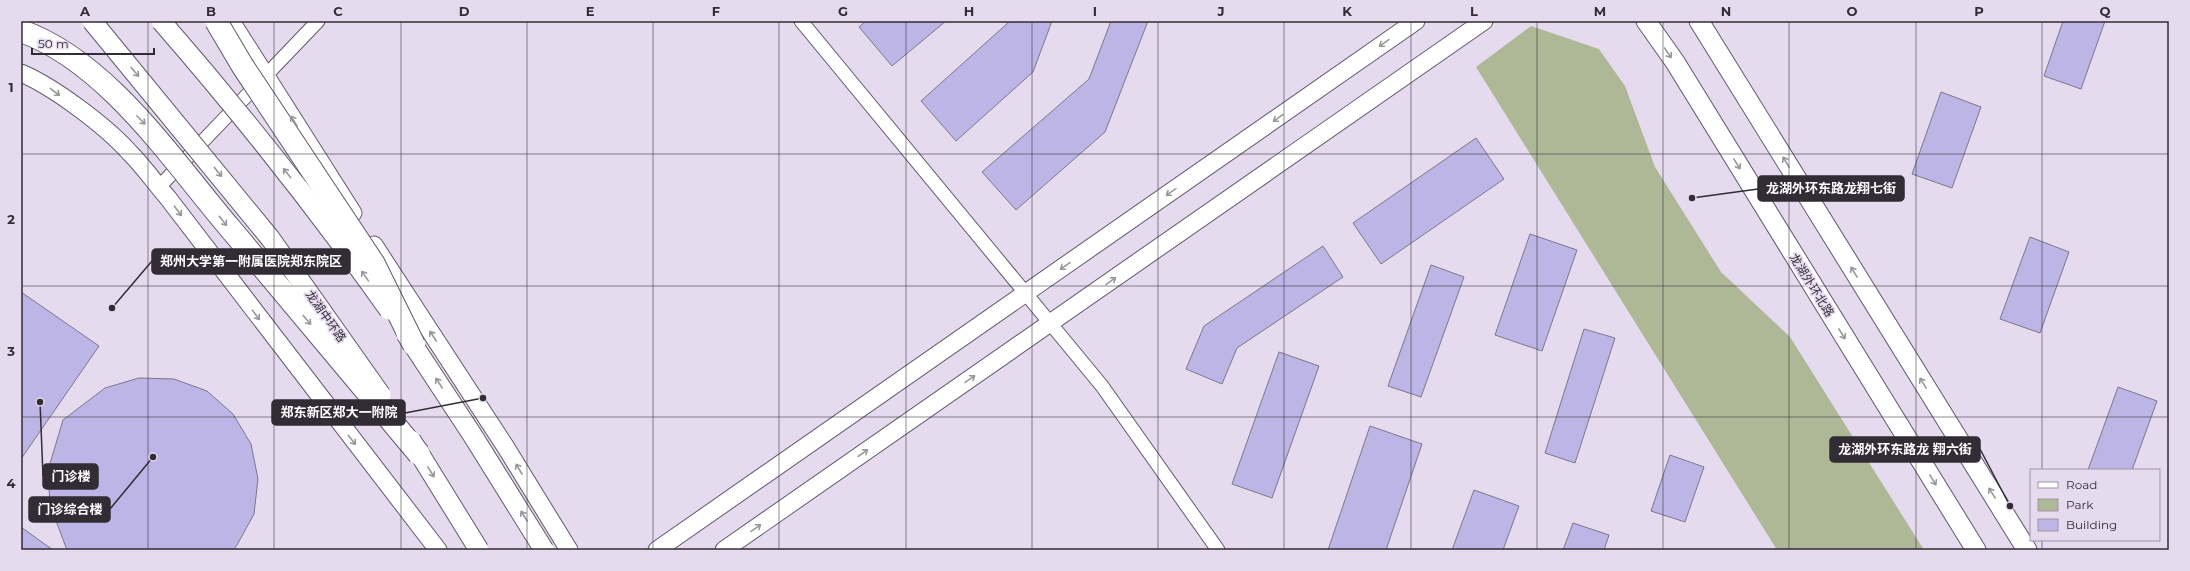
<svg xmlns="http://www.w3.org/2000/svg" width="2190" height="571" font-family="Montserrat,'Noto Sans SC',sans-serif">
	<rect width="100%" height="100%" fill="#e6daef"/>
	<path fill="#aeb897" d="M 1531,26 L 1599,49 L 1625,86 L 1655,167 L 1721,272 L 1790,337 L 1924,550 L 1777,550 L 1476,67 Z"/>
	<path fill="#bdb5e5" stroke="#7b788c" d="M 866,21 L 946,21 L 892,66 L 859,27 Z
		M 1010,21 L 1052,21 L 1033,72 L 956,141 L 921,101 Z
		M 1111,21 L 1148,21 L 1105,132 L 1016,210 L 982,172 L 1089,79 Z
		M 2063,21 L 2105,21 L 2081,89 L 2044,76 Z
		M 1941,92 L 1981,107 L 1952,188 L 1912,174 Z
		M 1476,138 L 1504,179 L 1381,264 L 1353,223 Z
		M 1530,234 L 1577,250 L 1542,351 L 1495,335 Z
		M 2030,237 L 2069,252 L 2040,333 L 2000,319 Z
		M 1323,246 L 1343,277 L 1237,348 L 1222,384 L 1186,369 L 1204,326 Z
		M 1431,265 L 1464,277 L 1421,397 L 1388,386 Z
		M 21,292 L 99,346 L 21,459 Z
		M 1584,329 L 1615,338 L 1575,463 L 1545,453 Z
		M 1279,352 L 1319,366 L 1272,498 L 1232,484 Z
		M 139,378 L 174,379 L 207,391 L 233,414 L 251,444 L 258,479 L 254,514 L 237,545 L 233,550 L 67,550 L 50,505 L 48,470 L 63,420 L 105,388 Z
		M 2118,387 L 2157,401 L 2132,470 L 2088,470 Z
		M 1370,426 L 1422,444 L 1386,550 L 1328,550 Z
		M 1670,455 L 1704,467 L 1685,522 L 1651,511 Z
		M 1474,490 L 1519,506 L 1503,550 L 1452,550 Z
		M 1573,523 L 1609,535 L 1604,550 L 1563,550 Z
		M 21,527 L 53,550 L 21,550 Z"/>
	<g fill="none" stroke-linecap="round" stroke-linejoin="round">
		<defs>
			<path id="minor" d="M 801,21 L 1102,386 L 1218,550
				M 159,187 L 318,21"/>
			<path id="tertiary" d="M 231,21 L 353,213
				M 21,73 C 54,87 106,126 130,153 C 144,167 155,183 168,198 L 438,550
				M 374,245 L 505,446 L 569,550
				M 657,550 L 1416,21
				M 724,550 L 1484,21"/>
			<path id="secondary" d="M 1646,21 L 1675,62 L 1976,550
				M 1699,21 L 2027,550"/>
		</defs>
		<use href="#minor" stroke="#62586a" stroke-width="15"/>
		<use href="#tertiary" stroke="#62586a" stroke-width="19"/>
		<use href="#secondary" stroke="#62586a" stroke-width="21"/>
		<use href="#minor" stroke="#fff" stroke-width="13"/>
		<use href="#tertiary" stroke="#fff" stroke-width="17"/>
		<use href="#secondary" stroke="#fff" stroke-width="19"/>
		<defs>
			<path id="secondary-bridge" d="M 92,21 L 270,238 L 381,395
				M 161,21 C 242,114 318,210 389,310
				M 406,334 L 473,436 L 544,550
				M 411,440 L 479,550"/>
			<path id="trunk-bridge" d="M 216,21 L 242,65 L 374,264 L 414,345
				M 21,31 C 107,61 172,160 229,227 C 292,303 356,378 419,454"/>
		</defs>
		<use href="#secondary-bridge" stroke="#62586a" stroke-width="21" stroke-linecap="butt"/>
		<use href="#trunk-bridge" stroke="#62586a" stroke-width="24" stroke-linecap="butt"/>
		<use href="#secondary-bridge" stroke="#fff" stroke-width="19"/>
		<use href="#trunk-bridge" stroke="#fff" stroke-width="22"/>
	</g>
	<defs><path id="oneway-shaft" d="M-6 0H5M1.5-3L5.5 0L1.5 3" fill="none" stroke-width="1.6" stroke-linecap="round" stroke-linejoin="round"/></defs>
	<g stroke="#98969a">
		<use href="#oneway-shaft" transform="translate(1384 43) rotate(145)"/>
		<use href="#oneway-shaft" transform="translate(1668 53) rotate(56)"/>
		<use href="#oneway-shaft" transform="translate(135 72) rotate(50)"/>
		<use href="#oneway-shaft" transform="translate(55 92) rotate(37)"/>
		<use href="#oneway-shaft" transform="translate(1278 118) rotate(145)"/>
		<use href="#oneway-shaft" transform="translate(141 120) rotate(45)"/>
		<use href="#oneway-shaft" transform="translate(294 121) rotate(-122)"/>
		<use href="#oneway-shaft" transform="translate(1786 162) rotate(-122)"/>
		<use href="#oneway-shaft" transform="translate(1737 164) rotate(58)"/>
		<use href="#oneway-shaft" transform="translate(218 172) rotate(52)"/>
		<use href="#oneway-shaft" transform="translate(287 173) rotate(-128)"/>
		<use href="#oneway-shaft" transform="translate(1171 192) rotate(145)"/>
		<use href="#oneway-shaft" transform="translate(178 211) rotate(53)"/>
		<use href="#oneway-shaft" transform="translate(223 221) rotate(51)"/>
		<use href="#oneway-shaft" transform="translate(1065 266) rotate(145)"/>
		<use href="#oneway-shaft" transform="translate(1854 272) rotate(-122)"/>
		<use href="#oneway-shaft" transform="translate(365 276) rotate(-125)"/>
		<use href="#oneway-shaft" transform="translate(1111 281) rotate(-35)"/>
		<use href="#oneway-shaft" transform="translate(256 315) rotate(53)"/>
		<use href="#oneway-shaft" transform="translate(307 320) rotate(50)"/>
		<use href="#oneway-shaft" transform="translate(1842 334) rotate(58)"/>
		<use href="#oneway-shaft" transform="translate(433 336) rotate(-123)"/>
		<use href="#oneway-shaft" transform="translate(970 379) rotate(-35)"/>
		<use href="#oneway-shaft" transform="translate(439 383) rotate(-123)"/>
		<use href="#oneway-shaft" transform="translate(1923 383) rotate(-122)"/>
		<use href="#oneway-shaft" transform="translate(352 440) rotate(52)"/>
		<use href="#oneway-shaft" transform="translate(863 453) rotate(-35)"/>
		<use href="#oneway-shaft" transform="translate(519 469) rotate(-121)"/>
		<use href="#oneway-shaft" transform="translate(431 472) rotate(58)"/>
		<use href="#oneway-shaft" transform="translate(1933 480) rotate(58)"/>
		<use href="#oneway-shaft" transform="translate(1992 493) rotate(-122)"/>
		<use href="#oneway-shaft" transform="translate(524 516) rotate(-122)"/>
		<use href="#oneway-shaft" transform="translate(756 528) rotate(-35)"/>
	</g>
	<path fill="none" stroke="#322d35" stroke-width="1" stroke-opacity="0.55" d="M 148,21 L 148,550M 274,21 L 274,550M 401,21 L 401,550M 527,21 L 527,550M 653,21 L 653,550M 779,21 L 779,550M 906,21 L 906,550M 1032,21 L 1032,550M 1158,21 L 1158,550M 1284,21 L 1284,550M 1411,21 L 1411,550M 1537,21 L 1537,550M 1663,21 L 1663,550M 1789,21 L 1789,550M 1916,21 L 1916,550M 2042,21 L 2042,470M 21,154 L 2169,154M 21,286 L 2169,286M 21,417 L 2169,417M 2042,540 L 2042,550"/>
	<g text-anchor="middle" dominant-baseline="central" stroke-width="3.5" stroke-linejoin="round" paint-order="stroke">
		<g font-size="12" fill="#322d35" stroke="#e6daef">
			<text transform="translate(1812 285) rotate(58)">龙湖外环北路</text>
			<text transform="translate(326 316) rotate(55)">龙湖中环路</text>
		</g>
	</g>
	<path fill="none" stroke="#322d35" stroke-width="1.5" d="M1692 198L1758 189M112 308L152 261M483 398L405 413M2010 506L1980 449M40 402L43 476M153 457L110 509"/>
	<g fill="#322d35" stroke="#e6daef" stroke-width="1.5">
		<circle cx="1692" cy="198" r="4"/>
		<circle cx="112" cy="308" r="4"/>
		<circle cx="483" cy="398" r="4"/>
		<circle cx="2010" cy="506" r="4"/>
		<circle cx="40" cy="402" r="4"/>
		<circle cx="153" cy="457" r="4"/>
	</g>
	<g fill="#322d35" stroke="#322d35" stroke-width="1.5">
		<rect x="1758" y="176" width="146" height="25" rx="4"/>
		<rect x="152" y="249" width="198" height="25" rx="4"/>
		<rect x="272" y="400" width="133" height="25" rx="4"/>
		<rect x="1830" y="437" width="150" height="25" rx="4"/>
		<rect x="43" y="464" width="55" height="25" rx="4"/>
		<rect x="29" y="497" width="81" height="25" rx="4"/>
	</g>
	<g font-size="13" text-anchor="middle" font-weight="bold" fill="#fff">
		<text x="1831" y="193">龙湖外环东路龙翔七街</text>
		<text x="251" y="266">郑州大学第一附属医院郑东院区</text>
		<text x="339" y="417">郑东新区郑大一附院</text>
		<text x="1905" y="454">龙湖外环东路龙 翔六街</text>
		<text x="71" y="481">门诊楼</text>
		<text x="70" y="514">门诊综合楼</text>
	</g>
	<rect width="2190" height="571" fill="none" stroke="#e6daef" stroke-width="44"/>
	<rect x="2030" y="469" width="130" height="72" fill="#e6daef" stroke="#9e95a5"/>
	<rect x="2038" y="482" width="20" height="6" fill="#ffffff" stroke="#9e95a5"/>
	<text x="2066" y="489" font-size="12" fill="#322d35">Road</text>
	<rect x="2038" y="499" width="20" height="12" fill="#aeb897" stroke="#9e95a5"/>
	<text x="2066" y="509" font-size="12" fill="#322d35">Park</text>
	<rect x="2038" y="519" width="20" height="12" fill="#bdb5e5" stroke="#9e95a5"/>
	<text x="2066" y="529" font-size="12" fill="#322d35">Building</text>
	<path d="M32 48v6h122v-6" fill="none" stroke="#322d35" stroke-width="2"/>
	<text x="38" y="48" font-size="12" fill="#322d35" stroke="#e6daef" stroke-width="3" paint-order="stroke">50 m</text>
	<rect x="22" y="22" width="2146" height="527" fill="none" stroke="#322d35" stroke-width="1.5"/>
	<g font-size="13" text-anchor="middle" font-weight="bold" fill="#322d35">
		<text x="85" y="16">A</text>
		<text x="211" y="16">B</text>
		<text x="338" y="16">C</text>
		<text x="464" y="16">D</text>
		<text x="590" y="16">E</text>
		<text x="716" y="16">F</text>
		<text x="843" y="16">G</text>
		<text x="969" y="16">H</text>
		<text x="1095" y="16">I</text>
		<text x="1221" y="16">J</text>
		<text x="1347" y="16">K</text>
		<text x="1474" y="16">L</text>
		<text x="1600" y="16">M</text>
		<text x="1726" y="16">N</text>
		<text x="1852" y="16">O</text>
		<text x="1979" y="16">P</text>
		<text x="2105" y="16">Q</text>
		<text x="11" y="92">1</text>
		<text x="11" y="224">2</text>
		<text x="11" y="356">3</text>
		<text x="11" y="488">4</text>
	</g>
</svg>
